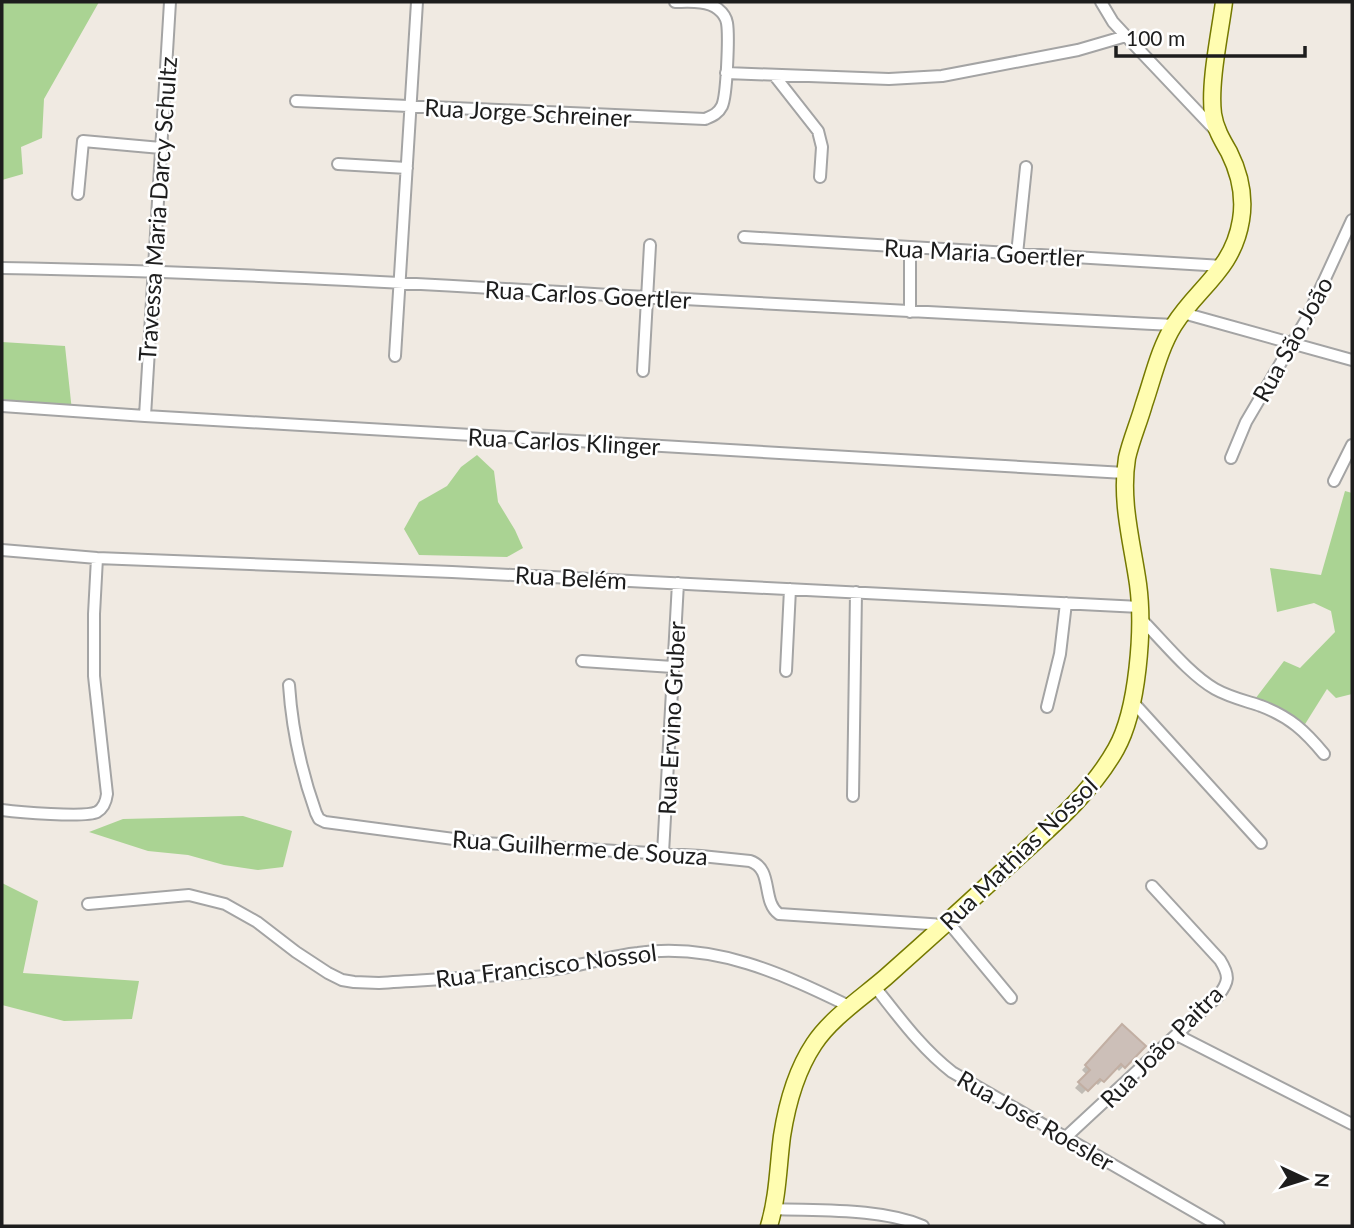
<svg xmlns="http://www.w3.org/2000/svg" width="1354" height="1228" font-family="Lato,sans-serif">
	<rect width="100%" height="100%" fill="#f0eae2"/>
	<path fill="#aad393" d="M 2,2 L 99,2 L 44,99 L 42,138 L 21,147 L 23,174 L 2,180 Z
		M 2,342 L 65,346 L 72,411 L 2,406 Z
		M 477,455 L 494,471 L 498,502 L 515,530 L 523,548 L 507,557 L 419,555 L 404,529 L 419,502 L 447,486 L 461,467 Z
		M 1345,491 L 1352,493 L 1352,694 L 1336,698 L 1327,689 L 1302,729 L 1252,703 L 1284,661 L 1300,668 L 1335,632 L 1331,611 L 1314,603 L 1277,612 L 1270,568 L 1321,575 Z
		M 243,816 L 292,831 L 283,867 L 258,870 L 224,865 L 188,855 L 148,851 L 89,832 L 123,819 Z
		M 2,883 L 38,901 L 23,973 L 139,981 L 132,1019 L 64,1021 L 2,1005 Z"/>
	<path fill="#0003" d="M 1122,1026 L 1143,1046 L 1119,1071 L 1115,1067 L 1098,1085 L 1094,1082 L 1082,1094 L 1075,1088 L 1087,1075 L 1082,1070 Z"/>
	<path fill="#ccbfb8" stroke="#c2afa3" stroke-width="2" d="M 1122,1024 L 1146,1046 L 1125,1068 L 1121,1064 L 1104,1082 L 1100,1079 L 1088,1091 L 1078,1082 L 1090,1070 L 1085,1065 Z"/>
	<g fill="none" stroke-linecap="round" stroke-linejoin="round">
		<defs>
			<path id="street" d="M 1101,2 L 1113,22 L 1126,36 L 1215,130
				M 726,73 L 889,79 L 942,76 L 1078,50 L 1126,36
				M 774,75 L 818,131 L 822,147 L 820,177
				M 296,101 L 705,119 C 712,116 718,114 722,106 C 727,95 729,35 727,23 C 726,17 723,13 718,9 C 707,0 688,2 675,2
				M 338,164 L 407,168
				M 78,194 L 83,141 L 161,148
				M 744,237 L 1223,266
				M 1017,254 L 1026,167
				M 2,268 C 204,271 407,283 609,295 C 797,306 986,316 1175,325
				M 910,312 L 910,247
				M 1183,313 L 1352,360
				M 395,356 L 417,2
				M 643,371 L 650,245
				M 2,406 L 145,416 L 1125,473
				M 145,416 L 170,2
				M 1231,458 L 1246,422 L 1306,320 L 1352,220
				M 1334,481 L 1352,445
				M 2,550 L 97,558 L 452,572 L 1140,607
				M 1141,619 C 1163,641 1189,674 1215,689 C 1229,697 1246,701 1261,706 C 1290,717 1305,731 1324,754
				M 582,661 L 673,667
				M 786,671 L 790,589
				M 289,685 C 292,730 301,771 316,813 L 319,819 L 325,822 L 484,843 L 701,856 L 750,861 C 774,869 761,901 779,914 L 945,925
				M 1132,701 L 1261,843
				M 1047,707 L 1060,654 L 1066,603
				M 853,796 L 856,592
				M 2,810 C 17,812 85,818 97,812 C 104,808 106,802 107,794 L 94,676 L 94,614 L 97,558
				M 663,853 L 678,583
				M 88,904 L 189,895 L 225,904 L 257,922 L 296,952 L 328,973 L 342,980 L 354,982 L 379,983 C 436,979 493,977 549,970 C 579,967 608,956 638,953 C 715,942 783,974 851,1007
				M 948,922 L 1011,998
				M 875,987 C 899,1017 921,1048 952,1072 L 1219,1226
				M 1177,1035 L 1352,1124
				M 1066,1137 L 1218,996 C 1229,982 1230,976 1220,960 L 1152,886
				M 774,1209 C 820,1211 880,1208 923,1226"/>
			<path id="secondary" d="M 769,1226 C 778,1196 778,1167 782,1136 C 787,1104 796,1071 814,1044 C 831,1018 863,997 886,977 C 930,938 974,898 1017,858 C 1052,826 1092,792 1116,749 C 1138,710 1144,628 1138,584 C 1132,542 1120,501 1127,458 C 1131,440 1139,422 1144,404 C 1153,378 1159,349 1174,325 C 1198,287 1233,270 1241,220 C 1245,196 1240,174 1229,152 C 1222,140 1215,128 1213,114 C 1209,83 1220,33 1224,2"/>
		</defs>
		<use href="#street" stroke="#a4a4a4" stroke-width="14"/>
		<use href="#secondary" stroke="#757900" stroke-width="19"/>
		<use href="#street" stroke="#fff" stroke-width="10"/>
		<use href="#secondary" stroke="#fffdb1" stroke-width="16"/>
	</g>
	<g text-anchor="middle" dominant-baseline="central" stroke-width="5" stroke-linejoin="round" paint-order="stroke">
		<g font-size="24" fill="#1d1d1d" stroke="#fff">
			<text transform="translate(528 112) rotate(3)">Rua Jorge Schreiner</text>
			<text transform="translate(157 209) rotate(-86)">Travessa Maria Darcy Schultz</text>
			<text transform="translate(984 252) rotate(3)">Rua Maria Goertler</text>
			<text transform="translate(588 294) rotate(3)">Rua Carlos Goertler</text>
			<text transform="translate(1292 339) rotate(-61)">Rua São João</text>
			<text transform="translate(564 441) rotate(3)">Rua Carlos Klinger</text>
			<text transform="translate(571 577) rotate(3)">Rua Belém</text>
			<text transform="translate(671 718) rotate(-87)">Rua Ervino Gruber</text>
			<text transform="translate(580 847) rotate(4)">Rua Guilherme de Souza</text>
			<text transform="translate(1018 853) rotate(-44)">Rua Mathias Nossol</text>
			<text transform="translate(546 965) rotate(-7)">Rua Francisco Nossol</text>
			<text transform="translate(1161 1046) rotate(-45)">Rua João Paitra</text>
			<text transform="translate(1036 1120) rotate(30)">Rua José Roesler</text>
		</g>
	</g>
	<rect width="1354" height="1228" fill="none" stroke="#1d1d1d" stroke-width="7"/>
	<g transform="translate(1305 1179) rotate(94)" stroke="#ffffff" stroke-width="5" paint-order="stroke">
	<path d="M0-5L12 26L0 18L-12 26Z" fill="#1d1d1d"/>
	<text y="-10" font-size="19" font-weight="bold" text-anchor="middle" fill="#1d1d1d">N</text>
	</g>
	<path d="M1116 46v10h189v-10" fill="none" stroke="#1d1d1d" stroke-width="3.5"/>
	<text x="1126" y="46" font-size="21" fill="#1d1d1d" stroke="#ffffff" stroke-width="5" paint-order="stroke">100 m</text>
</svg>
